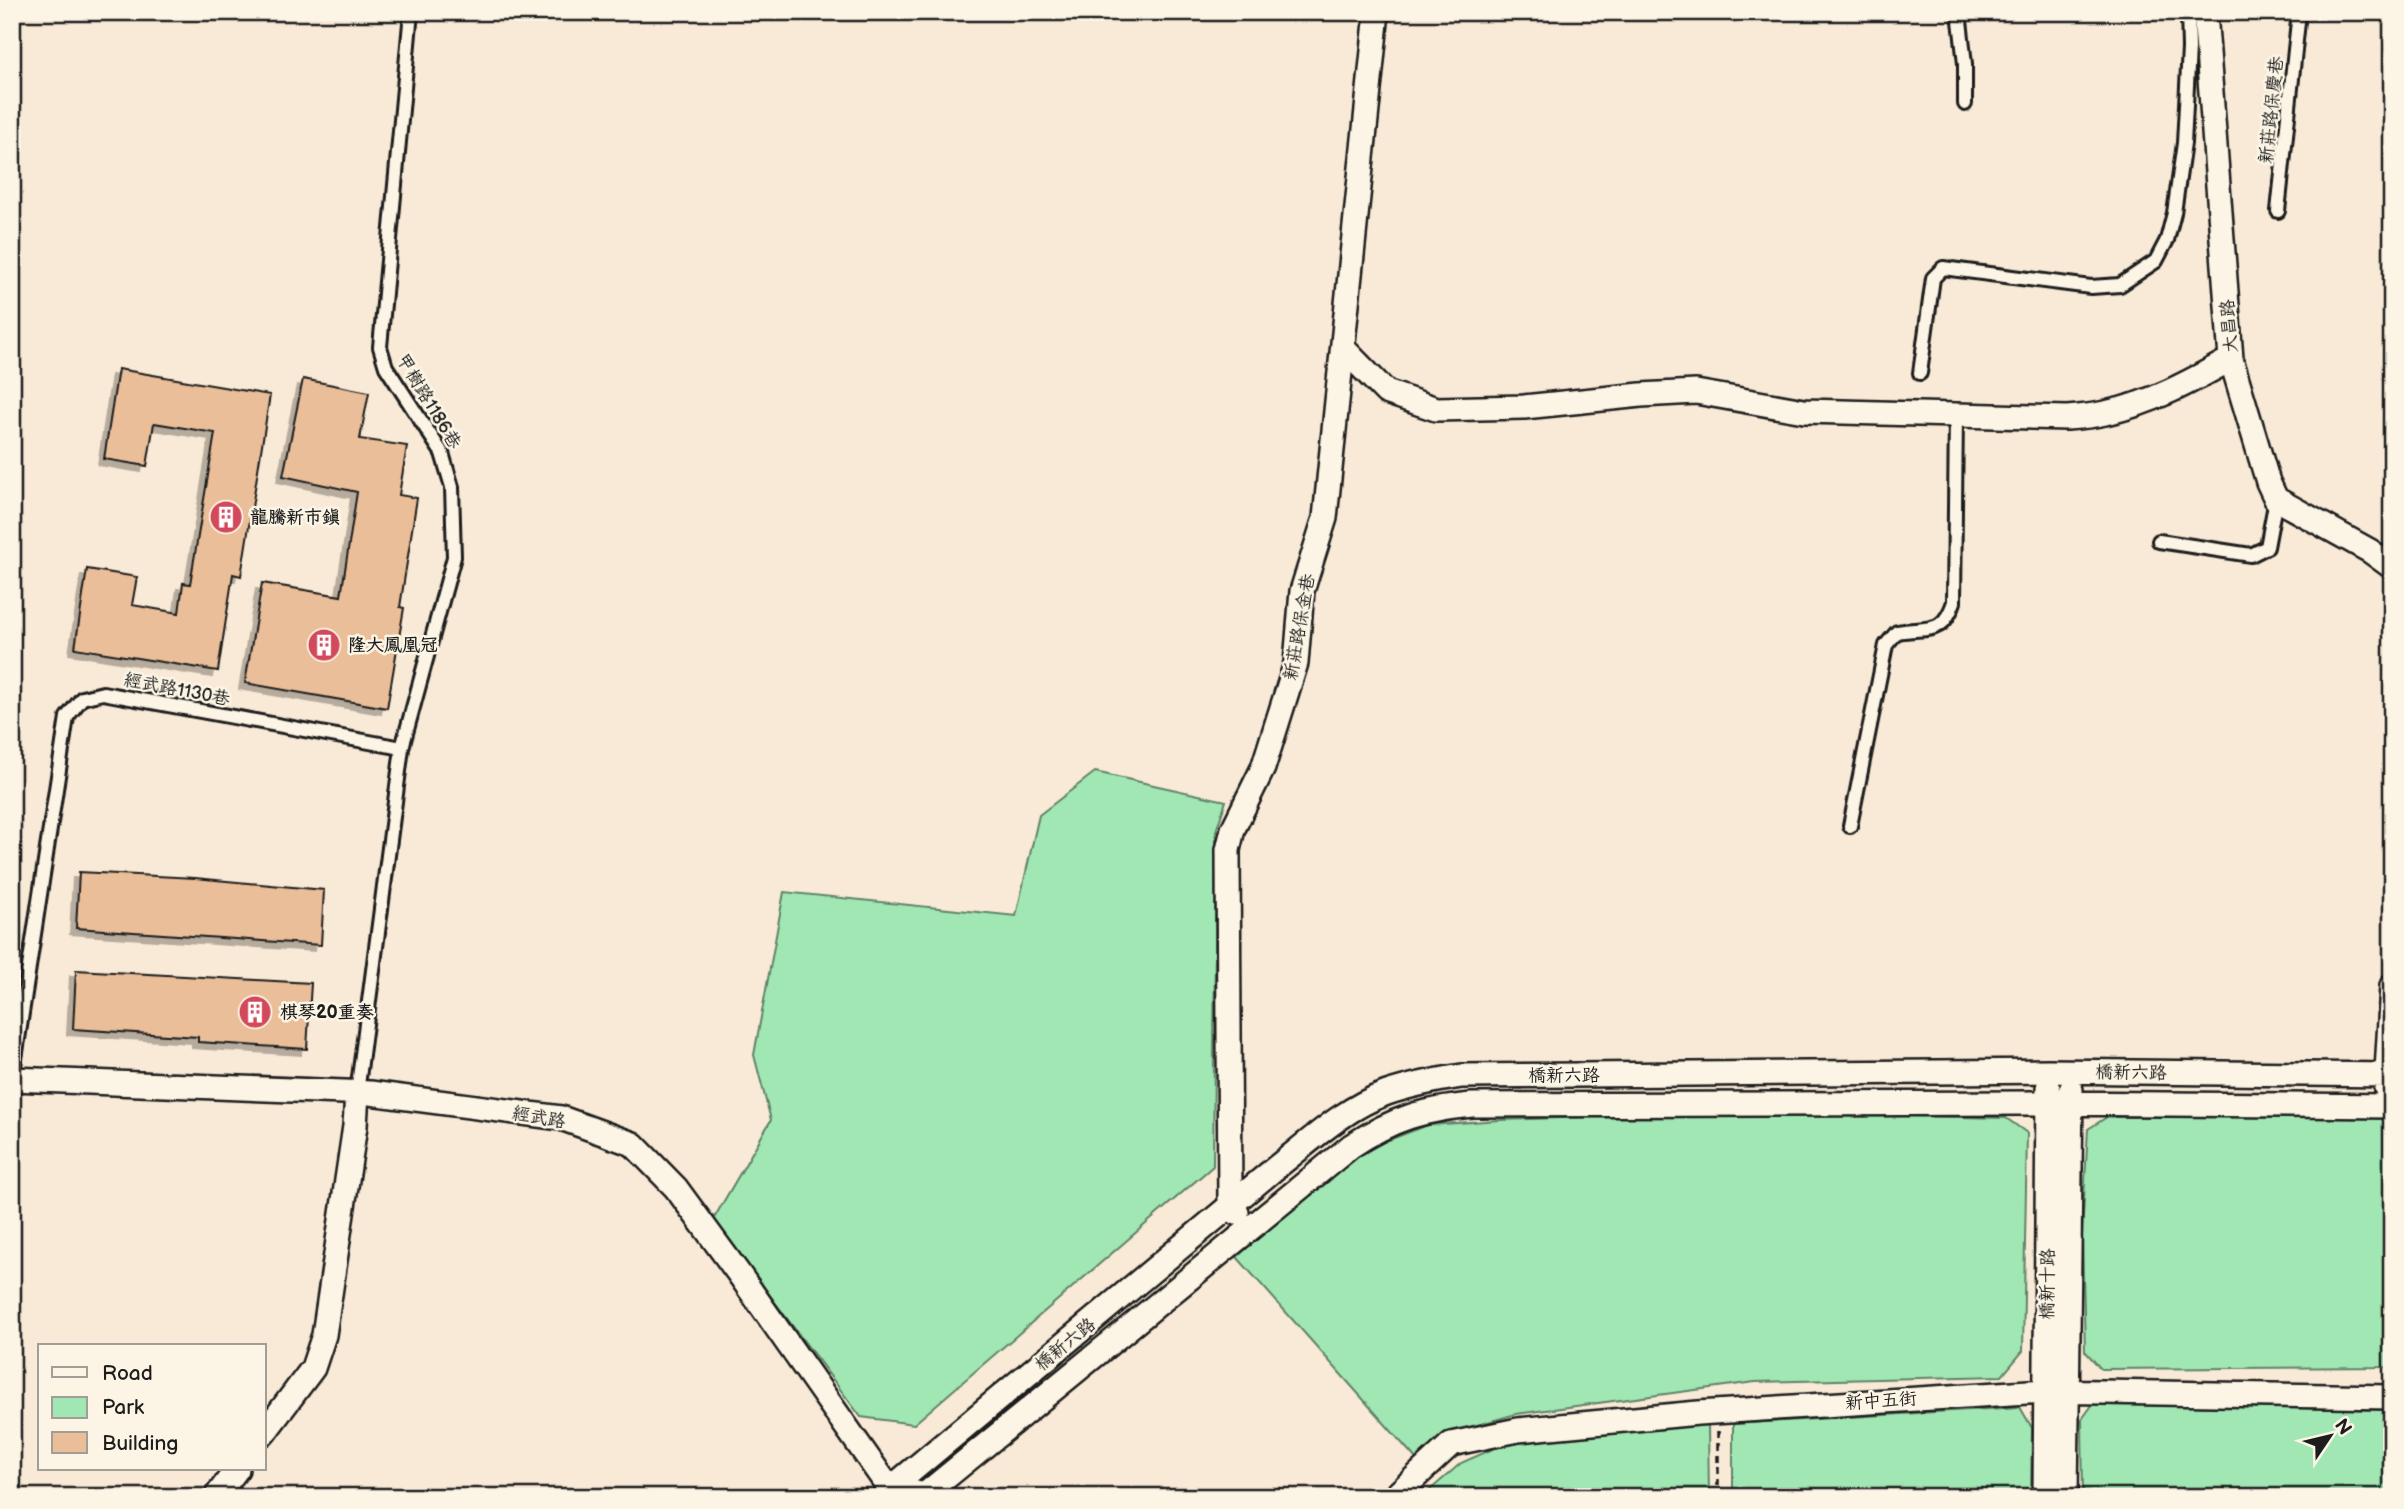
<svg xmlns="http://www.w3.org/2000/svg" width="2404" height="1509" font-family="'Balsamiq Sans','LXGW WenKai TC',sans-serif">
	<defs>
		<filter id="shadow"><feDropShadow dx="-6" dy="6" stdDeviation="0" flood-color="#0004"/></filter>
	</defs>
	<rect width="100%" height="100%" fill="#f8ead6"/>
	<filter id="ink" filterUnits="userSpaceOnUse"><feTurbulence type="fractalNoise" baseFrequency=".0143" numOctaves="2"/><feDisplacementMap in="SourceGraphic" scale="14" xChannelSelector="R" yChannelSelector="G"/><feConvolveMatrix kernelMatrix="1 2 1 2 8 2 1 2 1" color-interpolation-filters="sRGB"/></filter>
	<g filter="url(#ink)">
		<path fill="#a1e7b3" stroke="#5e8268" stroke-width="2" d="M 1095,772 L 1226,801 L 1216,831 L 1213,1166 L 914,1424 L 861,1417 L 713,1220 L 771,1120 L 754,1055 L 784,892 L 1016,916 L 1039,815 Z
			M 1740,1112 L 2006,1118 L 2027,1133 L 2023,1351 L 2002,1376 L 1755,1382 L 1516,1414 L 1445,1434 L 1417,1460 L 1237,1257 L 1326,1179 L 1373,1146 L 1428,1125 L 1500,1120 Z
			M 2107,1117 L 2392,1117 L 2392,1367 L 2101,1369 L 2085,1351 L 2082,1235 L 2088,1129 Z
			M 2093,1404 L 2392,1410 L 2392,1497 L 2083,1497 L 2082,1419 Z
			M 2020,1407 L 2032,1428 L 2031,1497 L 1733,1497 L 1733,1424 Z
			M 1708,1424 L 1709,1497 L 1422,1497 L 1461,1463 L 1513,1440 Z"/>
		<path fill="#eabe99" stroke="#1c1c1c" stroke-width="2" filter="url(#shadow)" d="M 118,369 L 270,395 L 241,576 L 233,574 L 218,671 L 75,648 L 87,569 L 137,577 L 132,605 L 179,613 L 183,583 L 190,584 L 215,433 L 154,423 L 147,466 L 104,459 Z
			M 303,379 L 369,392 L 360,439 L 407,446 L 399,495 L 417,498 L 400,607 L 404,608 L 387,708 L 245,683 L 262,583 L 341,596 L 357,492 L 283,476 Z
			M 79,872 L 195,878 L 324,890 L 321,945 L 76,928 Z
			M 76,970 L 311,983 L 307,1049 L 198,1042 L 198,1037 L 73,1029 Z"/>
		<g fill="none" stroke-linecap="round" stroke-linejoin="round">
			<defs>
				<path id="service" d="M 1959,12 L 1965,64 L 1965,104
					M 2278,211 L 2299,12
					M 1920,373 L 1933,278 L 1943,268 L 2091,287 L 2120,285 L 2156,261 L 2167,240 L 2174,213 L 2184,143 L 2189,48 L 2188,12
					M 2159,541 L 2251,555 L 2267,547 L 2276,499
					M 1850,826 L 1886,645 L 1897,632 C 1928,626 1942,637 1954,602 L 1956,415
					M 12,1079 L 67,717 L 82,698 L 103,693 L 402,748
					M 357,1093 L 402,748 L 454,557 L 452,487 L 442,453 L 386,367 L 380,347 L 411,12"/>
				<path id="minor" d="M 2205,12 L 2231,359 L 2268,482 L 2276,499 L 2370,551 L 2392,567
					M 1343,348 L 1386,392 L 1436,409 L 1524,407 L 1641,395 L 1696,392 L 1804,411 L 2067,418 C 2080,417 2093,416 2105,413 C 2150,404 2192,381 2231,359
					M 12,1079 L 370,1093 L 561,1118 L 633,1144 L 676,1188 L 739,1274 L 890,1489 L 1273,1170 C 1308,1143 1344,1108 1387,1093 C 1411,1085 1436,1080 1462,1076 L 2048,1071 L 2392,1075
					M 2386,1088 L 2392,986
					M 1237,1213 L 1230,1206 L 1228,850 L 1233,829 L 1263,768 L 1296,663 L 1302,591 L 1325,518 L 1377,12
					M 264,1433 L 313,1368 L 324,1335 L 355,1126 L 357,1093
					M 216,1497 L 237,1469
					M 922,1497 L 1351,1146 C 1394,1118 1422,1110 1472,1105 L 2048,1103 L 2392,1106
					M 1394,1497 L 1451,1444 L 1518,1430 L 1698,1413 L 2045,1391 L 2392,1397
					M 2045,1497 L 2048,1088
					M 2066,1497 L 2071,1090"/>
				<path id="tertiary" d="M 890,1489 L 922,1497"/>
			</defs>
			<use href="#service" stroke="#1c1c1c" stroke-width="18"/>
			<use href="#minor" stroke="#1c1c1c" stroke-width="28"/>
			<use href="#tertiary" stroke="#1c1c1c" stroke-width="33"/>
			<path stroke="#1c1c1c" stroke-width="3.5" stroke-dasharray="7 5" stroke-linecap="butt" d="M 1718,1431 L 1718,1497"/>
			<use href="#service" stroke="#fcf5e5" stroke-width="12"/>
			<use href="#minor" stroke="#fcf5e5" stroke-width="23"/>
			<use href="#tertiary" stroke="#fcf5e5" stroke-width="28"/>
		</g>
	</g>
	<defs>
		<symbol id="building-disc" viewBox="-11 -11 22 22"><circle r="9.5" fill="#d1495b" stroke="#fcf5e5"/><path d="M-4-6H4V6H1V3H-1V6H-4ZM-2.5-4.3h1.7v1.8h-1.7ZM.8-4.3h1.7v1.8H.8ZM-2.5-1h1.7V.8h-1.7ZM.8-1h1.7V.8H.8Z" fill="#fff"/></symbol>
	</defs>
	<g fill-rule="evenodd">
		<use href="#building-disc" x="207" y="498" width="38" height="38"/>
		<use href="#building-disc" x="305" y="626" width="38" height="38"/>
		<use href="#building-disc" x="236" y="993" width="38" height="38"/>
	</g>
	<g text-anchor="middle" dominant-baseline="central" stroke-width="5" stroke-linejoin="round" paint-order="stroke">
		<g font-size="18" fill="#1c1c1c" stroke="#fcf5e5">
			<text transform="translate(2271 110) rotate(-84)">新莊路保慶巷</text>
			<text transform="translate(2229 326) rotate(-95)">大昌路</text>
			<text transform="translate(429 401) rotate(59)">甲樹路1186巷</text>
			<text transform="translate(1299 627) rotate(-80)">新莊路保金巷</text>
			<text transform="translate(177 689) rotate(11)">經武路1130巷</text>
			<text transform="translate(2131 1072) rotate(1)">橋新六路</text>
			<text x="1564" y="1075">橋新六路</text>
			<text transform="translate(539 1117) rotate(10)">經武路</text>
			<text transform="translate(2047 1284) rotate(-89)">橋新十路</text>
			<text transform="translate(1065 1344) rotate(-39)">橋新六路</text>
			<text transform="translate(1881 1401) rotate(-4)">新中五街</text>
		</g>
		<g font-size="18" font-weight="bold" fill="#1c1c1c" stroke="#fcf5e5" text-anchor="start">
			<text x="250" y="517">龍騰新市鎮</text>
			<text x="348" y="645">隆大鳳凰冠</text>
			<text x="280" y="1012">棋琴20重奏</text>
		</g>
	</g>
	<rect width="2404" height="1509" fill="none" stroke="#fcf5e5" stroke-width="42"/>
	<rect x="21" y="21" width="2362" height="1467" fill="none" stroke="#1c1c1c" stroke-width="2.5" filter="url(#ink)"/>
	<rect x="38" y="1344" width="228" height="126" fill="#fcf5e5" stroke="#a29e95" stroke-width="2"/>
	<rect x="52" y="1367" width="35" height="10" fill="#fcf5e5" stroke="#a29e95" stroke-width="2"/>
	<text x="102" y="1380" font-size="21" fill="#1c1c1c">Road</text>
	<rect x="52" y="1397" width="35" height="21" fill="#a1e7b3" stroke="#a29e95" stroke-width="2"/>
	<text x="102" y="1414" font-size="21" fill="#1c1c1c">Park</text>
	<rect x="52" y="1432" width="35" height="21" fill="#eabe99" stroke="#a29e95" stroke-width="2"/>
	<text x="102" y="1450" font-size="21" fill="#1c1c1c">Building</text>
	<g transform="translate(2330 1436) rotate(55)" stroke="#fcf5e5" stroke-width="5" paint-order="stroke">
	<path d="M0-5L12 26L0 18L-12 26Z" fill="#1c1c1c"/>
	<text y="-10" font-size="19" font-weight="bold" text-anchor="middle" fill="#1c1c1c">N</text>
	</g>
</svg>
